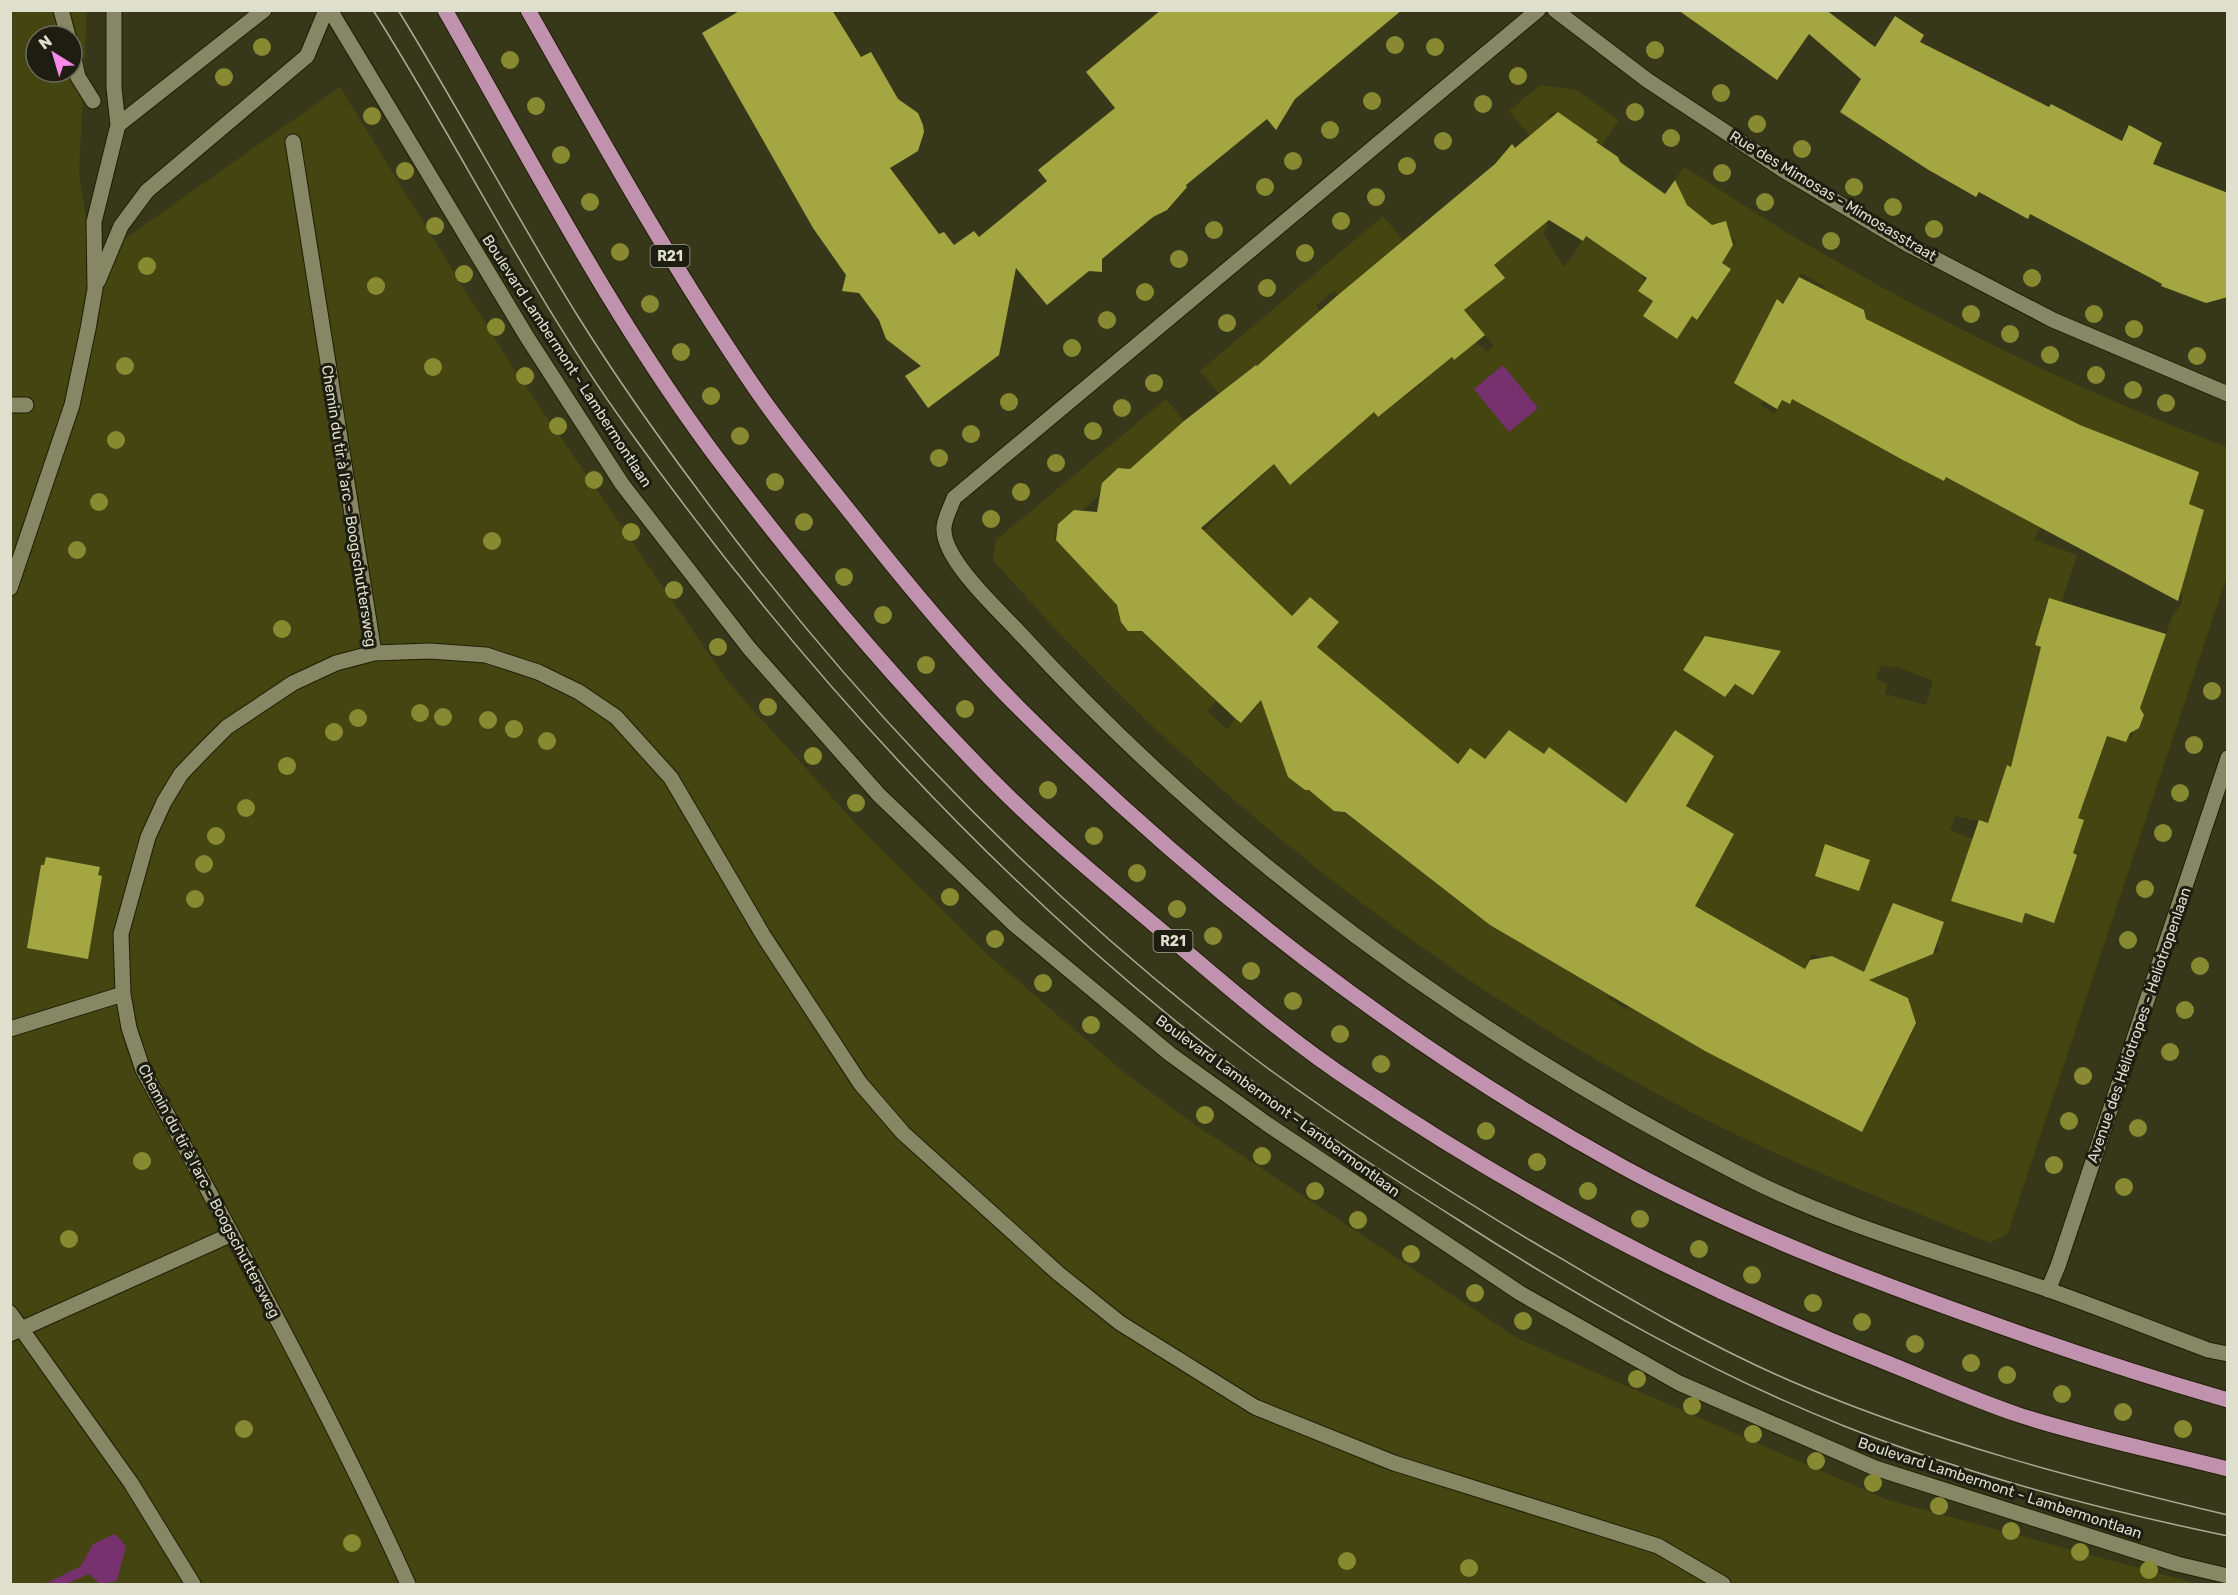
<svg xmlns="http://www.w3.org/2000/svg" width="2238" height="1595" font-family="Rubik,sans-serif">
	<rect width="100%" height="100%" fill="#373819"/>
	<path fill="#444510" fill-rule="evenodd" d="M 87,10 L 79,175 L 93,261 L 340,87 L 510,363 L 728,682 L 858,826 L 987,954 L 1126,1074 L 1197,1126 L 1519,1339 L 1888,1500 L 2198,1584 L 11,1584 L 10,11 ZM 36,36 L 72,36 L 72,72 L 36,72 Z
		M 1540,85 L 1576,90 L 1619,120 L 1600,148 L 1594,145 L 1598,140 L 1584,130 L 1562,124 L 1563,114 L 1551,113 L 1548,121 L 1530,136 L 1509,111 Z
		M 1684,167 C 1720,189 1755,213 1791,235 C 1931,318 2075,390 2227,447 L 2227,576 L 2008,1233 L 1990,1243 C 1902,1206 1811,1172 1725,1129 C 1450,993 1195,791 993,560 L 996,540 L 1166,399 L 1184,421 L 1130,469 L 1118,468 L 1102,482 L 1100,494 L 1083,510 L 1074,510 L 1058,524 L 1054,538 L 1120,606 L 1132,631 L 1146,632 L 1205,687 L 1203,689 L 1216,701 L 1207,711 L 1227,729 L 1236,718 L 1242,723 L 1308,647 L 1338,622 L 1310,597 L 1289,619 L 1185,548 L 1274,464 L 1290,485 L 1328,452 L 1256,365 L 1219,394 L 1200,371 L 1383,216 L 1403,240 L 1338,295 L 1334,291 L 1316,305 L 1320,311 L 1300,329 L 1378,417 L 1421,384 L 1413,372 L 1442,347 L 1454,360 L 1476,342 L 1487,352 L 1494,346 L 1464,310 L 1494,265 L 1536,209 L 1549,225 L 1543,233 L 1564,267 L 1586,236 L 1641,266 L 1644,284 L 1639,292 L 1653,301 L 1643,316 L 1677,339 L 1692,316 L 1698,320 L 1730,270 L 1722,263 L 1736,241 L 1731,237 L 1728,228 L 1719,223 L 1712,225 L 1686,207 L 1682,196 L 1665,194 ZM 1801,273 L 1826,287 L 1824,290 L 1847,309 L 1855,305 L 1864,310 L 1866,319 C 1974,374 2086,435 2199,472 L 2189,504 L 2204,510 L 2181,592 C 2184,601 2181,608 2173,614 L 2142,702 L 2140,709 L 2144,716 L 2139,728 L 2133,731 L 2131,739 L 2067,655 L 2035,645 L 2045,609 L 2058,613 L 2077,555 L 2034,540 L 2040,527 L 1955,458 L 1796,390 L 1790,404 L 1782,400 L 1774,414 L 1761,405 L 1763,401 L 1734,383 L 1778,300 L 1784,302 ZM 1705,636 L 1781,652 L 1753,695 L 1735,684 L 1729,691 L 1706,685 L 1683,670 ZM 1881,665 L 1891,668 L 1895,666 L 1933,681 L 1926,705 L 1885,694 L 1887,683 L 1876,679 ZM 1354,677 L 1458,764 L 1470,748 L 1485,759 L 1509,730 L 1544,754 L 1549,747 L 1578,769 L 1480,917 L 1343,811 L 1334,811 L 1324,802 L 1317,789 L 1305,790 L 1288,777 L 1324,714 ZM 1675,730 L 1714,756 L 1686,806 L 1734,834 L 1693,905 L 1749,937 L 1800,980 L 1812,954 L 1821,958 L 1832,956 L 1844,962 L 1852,972 L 1911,1000 L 1905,1011 L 1914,1016 L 1916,1023 L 1909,1039 L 1906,1038 L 1891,1060 L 1894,1070 L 1885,1090 L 1877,1093 L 1866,1115 L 1870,1117 L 1863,1130 L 1636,1007 L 1634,1010 L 1628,1007 L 1626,1009 L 1608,998 L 1611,993 L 1530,948 ZM 2007,765 L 2087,793 L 2078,818 L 2084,821 L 2073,853 L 2077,855 L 2056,916 L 2048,921 L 2025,913 L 2021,923 L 2001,916 L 2002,909 L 1954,892 L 1973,839 L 1950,830 L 1955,816 L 1988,823 ZM 1893,904 L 1944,922 L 1937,944 L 1939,951 L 1899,967 Z"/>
	<path fill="#76316e" d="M 1503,365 L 1538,408 L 1509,432 L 1474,389 Z
		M 115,1534 L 126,1546 L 117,1581 L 100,1584 L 89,1574 L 66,1584 L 45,1584 L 81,1566 L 93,1544 Z"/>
	<path fill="#a4a741" d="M 741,10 L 832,10 L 861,57 L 871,52 L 898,99 L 918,113 L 923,125 L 924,132 L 918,151 L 890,168 L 939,234 L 944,232 L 954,245 L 974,231 L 979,237 L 1047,181 L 1038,170 L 1115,108 L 1086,72 L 1161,10 L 1402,10 L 1295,99 L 1276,130 L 1267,119 L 1186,185 L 1187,187 L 1167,210 L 1153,217 L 1102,259 L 1102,272 L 1089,271 L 1047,305 L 1016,268 L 999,355 L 928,408 L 905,376 L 921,366 L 886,339 L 879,320 L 859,293 L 842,291 L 846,275 L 813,228 L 702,33 Z
		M 1678,10 L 1826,10 L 1875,47 L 1895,16 L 1924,35 L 1920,42 L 2049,107 L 2051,104 L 2122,141 L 2129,125 L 2162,143 L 2153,164 L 2228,193 L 2228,297 L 2206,303 L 2161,286 L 2162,284 L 2030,214 L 2028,219 L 1979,192 L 1976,197 L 1927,169 L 1840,112 L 1861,79 L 1809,34 L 1777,80 Z
		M 1558,112 L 1598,140 L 1596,142 L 1618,157 L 1620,162 L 1665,194 L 1675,180 L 1687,205 L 1712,225 L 1726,221 L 1733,245 L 1722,263 L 1731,269 L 1697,320 L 1692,316 L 1677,339 L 1643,316 L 1653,301 L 1638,291 L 1647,278 L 1586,236 L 1583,241 L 1549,220 L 1494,265 L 1505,278 L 1464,310 L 1485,335 L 1454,360 L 1452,357 L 1378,417 L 1374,412 L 1290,485 L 1274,464 L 1201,528 L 1292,616 L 1310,597 L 1339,622 L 1317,647 L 1458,764 L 1470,748 L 1485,759 L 1509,730 L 1544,754 L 1549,747 L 1626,803 L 1675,730 L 1714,756 L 1686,806 L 1734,834 L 1695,906 L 1805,969 L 1810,960 L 1832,956 L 1864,972 L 1893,903 L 1944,922 L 1933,954 L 1869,980 L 1908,998 L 1916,1023 L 1862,1132 L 1705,1051 L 1490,925 L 1345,812 L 1334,811 L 1309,790 L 1305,790 L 1288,777 L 1261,700 L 1241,723 L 1236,719 L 1142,631 L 1128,631 L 1121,622 L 1117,605 L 1056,540 L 1058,524 L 1074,510 L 1097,512 L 1102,483 L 1118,468 L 1130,469 L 1184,421 L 1256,365 L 1257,366 L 1338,295 L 1495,164 L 1512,144 L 1515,148 Z
		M 1799,277 L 1864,310 L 1866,319 L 2080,425 L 2199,472 L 2189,504 L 2204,510 L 2178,601 L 1946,477 L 1944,481 L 1903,460 L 1792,399 L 1790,404 L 1782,400 L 1777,409 L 1734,383 L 1777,299 L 1783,304 Z
		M 2049,598 L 2166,634 L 2140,708 L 2144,715 L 2139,728 L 2130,733 L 2126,742 L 2107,736 L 2078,818 L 2084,820 L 2073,853 L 2077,855 L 2054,923 L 2025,913 L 2022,923 L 1951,901 L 1979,820 L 1988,823 L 2007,765 L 2011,767 L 2041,647 L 2035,645 Z
		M 1705,636 L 1781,651 L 1753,695 L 1735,684 L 1725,697 L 1683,670 Z
		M 1825,844 L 1870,860 L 1859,891 L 1815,876 Z
		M 46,857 L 100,867 L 98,875 L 102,876 L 88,959 L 27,948 L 41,865 L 44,865 Z"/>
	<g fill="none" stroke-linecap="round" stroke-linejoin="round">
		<defs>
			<path id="pedestrian" d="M 61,10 L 68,36
				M 72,50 L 78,77 L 93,101
				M 293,142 L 374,653
				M 10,405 L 26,405
				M 10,1029 L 123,994
				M 10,1313 L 131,1483 L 193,1584
				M 10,1334 L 232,1234
				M 408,1584 C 329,1409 235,1240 143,1070 L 129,1028 L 123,994 L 121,934 L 148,837 L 164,802 L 181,774 L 204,750 L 227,727 L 293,683 L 336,663 L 374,653 L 430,651 L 486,655 L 538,672 L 579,692 L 616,717 L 671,778 L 763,935 L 860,1083 L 903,1133 L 1059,1274 L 1120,1323 L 1255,1407 L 1394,1463 L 1658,1546 L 1723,1584"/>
			<path id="minor" d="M 330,10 L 527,337 L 622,484 L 749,648 L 879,795 L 1015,925 L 1170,1054 L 1267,1124 L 1520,1293 L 1679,1383 L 1875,1468 L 2177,1564 L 2228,1576
				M 1538,10 L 954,498 C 951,507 944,519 944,528 C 942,558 996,608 1016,629 C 1221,854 1472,1038 1743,1176 C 1841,1226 1943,1253 2046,1289 C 2100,1308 2154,1330 2208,1350 L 2228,1354
				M 1555,10 L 1647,80 L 1783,170 L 1907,244 L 2053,320 L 2228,394
				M 118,125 L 264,10
				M 98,281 L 121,226 L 147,191 L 307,56 L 326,10
				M 10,588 L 72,405 L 88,329 L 95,289 L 94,222 L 118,125 L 114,88 L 114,10
				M 2048,1290 L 2058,1266 L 2228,758"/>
			<path id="primary" d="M 445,10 C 534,166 617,327 726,470 C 808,578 895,681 990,778 C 1046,835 1108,886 1169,937 C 1230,989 1290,1041 1357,1085 C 1523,1197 1699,1289 1885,1362 C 1930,1380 1974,1400 2019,1415 C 2087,1437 2158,1451 2228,1469
				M 528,10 C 601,139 673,269 757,391 C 787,434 821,476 854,517 C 905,582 959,648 1018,707 C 1196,885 1401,1045 1623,1167 C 1750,1236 1886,1286 2022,1334 C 2090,1358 2158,1380 2228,1400"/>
		</defs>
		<use href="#pedestrian" stroke="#1e1f01" stroke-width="17"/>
		<use href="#minor" stroke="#1e1f01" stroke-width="17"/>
		<use href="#primary" stroke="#1e1f01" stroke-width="17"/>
		<use href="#pedestrian" stroke="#858765" stroke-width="15"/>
		<use href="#minor" stroke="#858765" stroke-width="15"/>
		<use href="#primary" stroke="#c092ad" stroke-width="15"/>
		<path stroke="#abac96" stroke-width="1.5" d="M 373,10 C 460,147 531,294 626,426 C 800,669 1004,893 1243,1074 C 1312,1127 1386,1174 1460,1221 C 1583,1300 1708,1372 1844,1426 C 1968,1475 2097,1509 2228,1536
			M 398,10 C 461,112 516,217 579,318 C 616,377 656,434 698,490 C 853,701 1038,892 1246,1052 C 1337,1121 1435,1183 1533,1242 C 1618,1292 1702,1343 1793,1382 C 1933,1442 2080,1480 2228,1515"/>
	</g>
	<g fill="#888a32">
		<circle cx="1395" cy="45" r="9"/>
		<circle cx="262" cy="47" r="9"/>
		<circle cx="1435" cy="47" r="9"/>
		<circle cx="1655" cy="50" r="9"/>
		<circle cx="510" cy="60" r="9"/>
		<circle cx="1518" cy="76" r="9"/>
		<circle cx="224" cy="77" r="9"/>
		<circle cx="1721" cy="93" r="9"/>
		<circle cx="1372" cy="101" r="9"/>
		<circle cx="1483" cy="104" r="9"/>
		<circle cx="536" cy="106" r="9"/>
		<circle cx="1635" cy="112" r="9"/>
		<circle cx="372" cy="116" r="9"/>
		<circle cx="1757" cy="124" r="9"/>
		<circle cx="1330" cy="130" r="9"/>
		<circle cx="1671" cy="138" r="9"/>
		<circle cx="1443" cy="141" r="9"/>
		<circle cx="1802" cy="149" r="9"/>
		<circle cx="561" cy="155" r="9"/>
		<circle cx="1293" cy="161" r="9"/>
		<circle cx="1407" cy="166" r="9"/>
		<circle cx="405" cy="171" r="9"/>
		<circle cx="1722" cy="173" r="9"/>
		<circle cx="1265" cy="187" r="9"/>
		<circle cx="1854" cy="187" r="9"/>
		<circle cx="1376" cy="197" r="9"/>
		<circle cx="590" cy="202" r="9"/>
		<circle cx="1765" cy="202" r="9"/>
		<circle cx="1893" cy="207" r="9"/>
		<circle cx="1341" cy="221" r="9"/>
		<circle cx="435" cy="226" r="9"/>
		<circle cx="1934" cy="229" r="9"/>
		<circle cx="1214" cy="230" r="9"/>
		<circle cx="1831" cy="241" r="9"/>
		<circle cx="620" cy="252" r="9"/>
		<circle cx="1305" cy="253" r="9"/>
		<circle cx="1179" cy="259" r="9"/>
		<circle cx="147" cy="266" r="9"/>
		<circle cx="464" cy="274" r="9"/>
		<circle cx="2032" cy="278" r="9"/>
		<circle cx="376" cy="286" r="9"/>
		<circle cx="1267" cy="288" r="9"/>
		<circle cx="1145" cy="292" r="9"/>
		<circle cx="650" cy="304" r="9"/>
		<circle cx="1971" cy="314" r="9"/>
		<circle cx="2094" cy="314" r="9"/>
		<circle cx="1107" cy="320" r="9"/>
		<circle cx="1227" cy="323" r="9"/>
		<circle cx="496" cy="327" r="9"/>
		<circle cx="2134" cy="329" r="9"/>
		<circle cx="2010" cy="334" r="9"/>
		<circle cx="1072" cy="348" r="9"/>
		<circle cx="681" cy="352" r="9"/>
		<circle cx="2050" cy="355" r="9"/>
		<circle cx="2197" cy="356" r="9"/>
		<circle cx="125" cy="366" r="9"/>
		<circle cx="433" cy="367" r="9"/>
		<circle cx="2096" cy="375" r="9"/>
		<circle cx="525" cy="376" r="9"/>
		<circle cx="1154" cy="383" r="9"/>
		<circle cx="2133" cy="390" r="9"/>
		<circle cx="711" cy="396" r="9"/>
		<circle cx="1009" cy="402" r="9"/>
		<circle cx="2166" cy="403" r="9"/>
		<circle cx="1122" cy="408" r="9"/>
		<circle cx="558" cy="426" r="9"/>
		<circle cx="1093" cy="431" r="9"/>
		<circle cx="971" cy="434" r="9"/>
		<circle cx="740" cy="436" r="9"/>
		<circle cx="116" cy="440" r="9"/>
		<circle cx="939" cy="458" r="9"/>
		<circle cx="1056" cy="463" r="9"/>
		<circle cx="594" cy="480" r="9"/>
		<circle cx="775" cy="482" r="9"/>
		<circle cx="1021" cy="492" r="9"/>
		<circle cx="99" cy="502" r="9"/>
		<circle cx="991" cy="519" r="9"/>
		<circle cx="804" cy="522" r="9"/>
		<circle cx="631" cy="532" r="9"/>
		<circle cx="492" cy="541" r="9"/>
		<circle cx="77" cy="550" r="9"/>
		<circle cx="844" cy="577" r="9"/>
		<circle cx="674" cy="590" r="9"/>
		<circle cx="883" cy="615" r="9"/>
		<circle cx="282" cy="629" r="9"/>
		<circle cx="718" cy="647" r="9"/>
		<circle cx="926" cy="665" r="9"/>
		<circle cx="2212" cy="691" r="9"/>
		<circle cx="768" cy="707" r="9"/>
		<circle cx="965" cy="709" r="9"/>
		<circle cx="420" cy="713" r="9"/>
		<circle cx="443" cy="717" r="9"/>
		<circle cx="358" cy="718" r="9"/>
		<circle cx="488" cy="720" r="9"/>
		<circle cx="514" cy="729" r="9"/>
		<circle cx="334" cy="732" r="9"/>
		<circle cx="547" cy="741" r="9"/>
		<circle cx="2194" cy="745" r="9"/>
		<circle cx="813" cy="756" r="9"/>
		<circle cx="287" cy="766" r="9"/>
		<circle cx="1048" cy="790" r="9"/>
		<circle cx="2180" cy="793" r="9"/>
		<circle cx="856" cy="803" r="9"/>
		<circle cx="246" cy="808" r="9"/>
		<circle cx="2163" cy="833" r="9"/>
		<circle cx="216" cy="836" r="9"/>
		<circle cx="1094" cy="836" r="9"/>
		<circle cx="204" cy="864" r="9"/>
		<circle cx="1137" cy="873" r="9"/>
		<circle cx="2145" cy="889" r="9"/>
		<circle cx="950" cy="897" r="9"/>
		<circle cx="195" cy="899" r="9"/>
		<circle cx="1177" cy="909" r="9"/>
		<circle cx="1213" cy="936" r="9"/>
		<circle cx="995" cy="939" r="9"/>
		<circle cx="2128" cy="940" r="9"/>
		<circle cx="2200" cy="966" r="9"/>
		<circle cx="1251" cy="971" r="9"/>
		<circle cx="1043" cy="983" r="9"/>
		<circle cx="1293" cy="1001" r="9"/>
		<circle cx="2185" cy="1010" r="9"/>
		<circle cx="1091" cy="1025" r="9"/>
		<circle cx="1340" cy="1034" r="9"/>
		<circle cx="2170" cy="1052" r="9"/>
		<circle cx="1381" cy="1064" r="9"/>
		<circle cx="2083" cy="1076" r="9"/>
		<circle cx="1205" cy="1115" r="9"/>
		<circle cx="2069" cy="1121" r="9"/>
		<circle cx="2138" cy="1128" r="9"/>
		<circle cx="1486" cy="1131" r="9"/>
		<circle cx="1262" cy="1156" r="9"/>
		<circle cx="142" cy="1161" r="9"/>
		<circle cx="1537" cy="1162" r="9"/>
		<circle cx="2054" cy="1165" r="9"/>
		<circle cx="2124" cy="1187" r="9"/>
		<circle cx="1315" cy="1191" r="9"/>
		<circle cx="1588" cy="1191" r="9"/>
		<circle cx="1640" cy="1219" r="9"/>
		<circle cx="1358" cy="1220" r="9"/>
		<circle cx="69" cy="1239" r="9"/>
		<circle cx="1699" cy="1249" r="9"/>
		<circle cx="1411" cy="1254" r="9"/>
		<circle cx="1752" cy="1275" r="9"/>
		<circle cx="1475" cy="1293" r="9"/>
		<circle cx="1813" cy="1303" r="9"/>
		<circle cx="1523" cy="1321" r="9"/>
		<circle cx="1862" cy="1322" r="9"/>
		<circle cx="1915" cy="1344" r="9"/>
		<circle cx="1971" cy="1363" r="9"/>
		<circle cx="2007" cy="1375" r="9"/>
		<circle cx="1637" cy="1379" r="9"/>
		<circle cx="2062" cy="1394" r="9"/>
		<circle cx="1692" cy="1406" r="9"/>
		<circle cx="2123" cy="1412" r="9"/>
		<circle cx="244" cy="1429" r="9"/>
		<circle cx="2183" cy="1429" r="9"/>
		<circle cx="1753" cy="1434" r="9"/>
		<circle cx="1816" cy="1461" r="9"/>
		<circle cx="1873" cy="1483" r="9"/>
		<circle cx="1939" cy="1506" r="9"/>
		<circle cx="2011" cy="1531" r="9"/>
		<circle cx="352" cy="1543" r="9"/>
		<circle cx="2080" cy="1552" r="9"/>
		<circle cx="1347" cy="1561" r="9"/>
		<circle cx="1469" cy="1568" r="9"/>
		<circle cx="2149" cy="1570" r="9"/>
	</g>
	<g text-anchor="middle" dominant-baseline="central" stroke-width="6" stroke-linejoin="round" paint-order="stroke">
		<g fill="#1d1e11" stroke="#a4a595" stroke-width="1.5">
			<rect x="650.5" y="245" width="39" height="22" rx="4.5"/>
			<rect x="1153.5" y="930" width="39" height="22" rx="4.5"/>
		</g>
		<g font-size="14" font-weight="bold" fill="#dedfcd">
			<text x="670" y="256">R21</text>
			<text x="1173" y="941">R21</text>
		</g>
		<g font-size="15" fill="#dedfcd" stroke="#1d1e11">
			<text transform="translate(1833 196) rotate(31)">Rue des Mimosas - Mimosasstraat</text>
			<text transform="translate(567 361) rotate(57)">Boulevard Lambermont - Lambermontlaan</text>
			<text transform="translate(349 506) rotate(81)">Chemin du tir à l'arc - Boogschuttersweg</text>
			<text transform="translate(2139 1025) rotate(-71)">Avenue des Héliotropes - Heliotropenlaan</text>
			<text transform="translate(1278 1106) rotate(36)">Boulevard Lambermont - Lambermontlaan</text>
			<text transform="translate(209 1191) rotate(62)">Chemin du tir à l'arc - Boogschuttersweg</text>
			<text transform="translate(2000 1488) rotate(18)">Boulevard Lambermont - Lambermontlaan</text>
		</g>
	</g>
	<rect width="2238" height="1595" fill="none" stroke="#dedfcd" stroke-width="24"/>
	<g transform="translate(54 54) rotate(323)"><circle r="28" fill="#1d1e11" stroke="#6a6b5c" stroke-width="1.5"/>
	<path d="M0-4.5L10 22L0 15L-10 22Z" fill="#f888ea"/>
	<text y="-9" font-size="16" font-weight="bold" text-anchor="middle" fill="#dedfcd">N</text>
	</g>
</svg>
